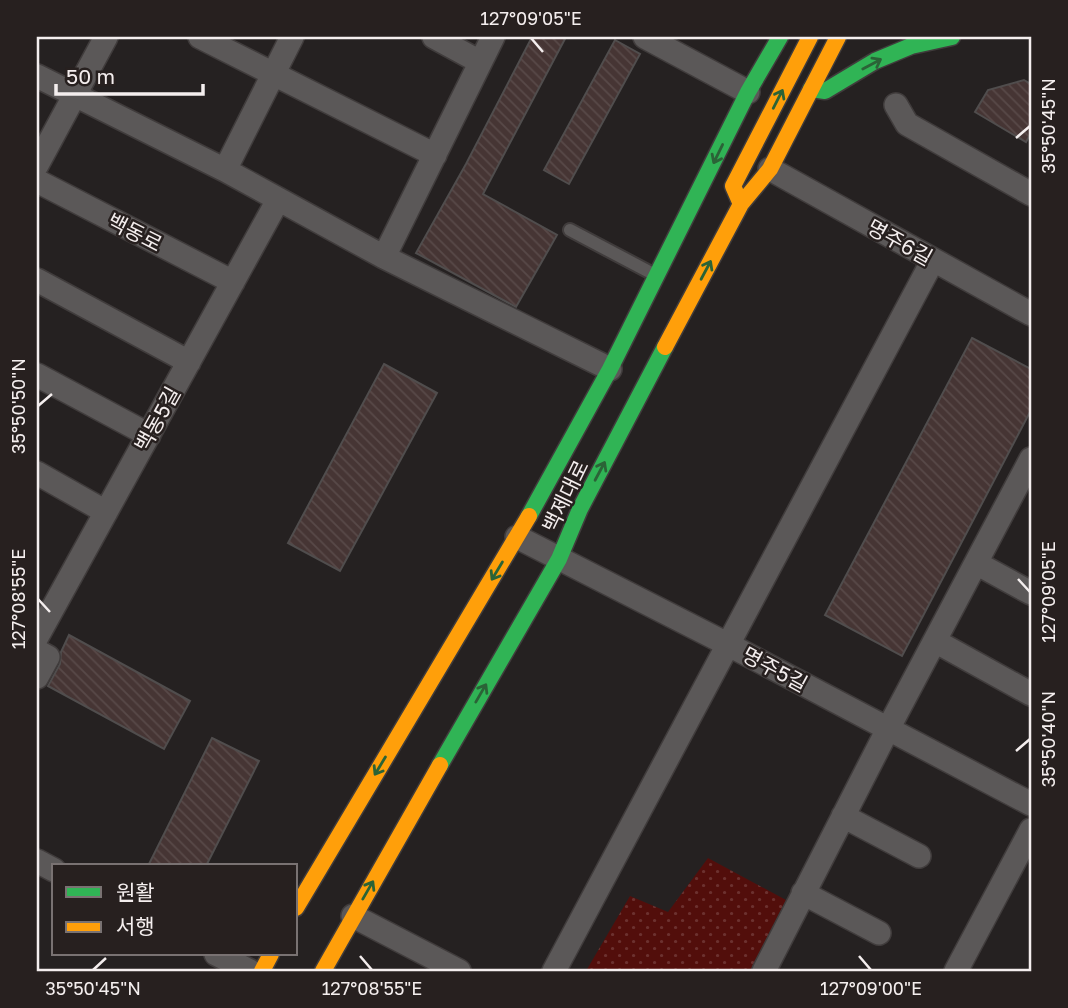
<svg xmlns="http://www.w3.org/2000/svg" width="1068" height="1008" font-family="'Golos Text','Noto Sans KR',sans-serif">
	<defs>
		<pattern id="grass-dots" width="8" height="8" patternUnits="userSpaceOnUse" patternTransform="scale(1.75)"><rect width="8" height="8" fill="#520e0b"/><path d="M2 2h.1M6 6h.1" fill="none" stroke="#6c312f" stroke-width="1.8" stroke-linecap="round"/></pattern>
		<pattern id="building-back-hatch" width="6" height="6" patternUnits="userSpaceOnUse" patternTransform="scale(1.75)"><rect width="6" height="6" fill="#463534"/><path d="M-1 5l2 2M0 0l6 6M5-1l2 2" fill="none" stroke="#584948"/></pattern>
	</defs>
	<rect width="100%" height="100%" fill="#252121"/>
	<path fill="url(#grass-dots)" d="M 708,858 L 786,900 L 750,971 L 586,971 L 630,896 L 668,912 Z"/>
	<path fill="url(#building-back-hatch)" stroke="#504d4d" stroke-width="2" d="M 532,37 L 566,37 L 483,194 L 557,235 L 516,307 L 416,253 L 466,164 Z
		M 615,40 L 640,54 L 569,184 L 544,170 Z
		M 1024,80 L 1031,84 L 1031,133 L 1026,142 L 975,112 L 988,90 Z
		M 972,338 L 1031,369 L 1031,410 L 902,656 L 825,615 Z
		M 384,364 L 437,393 L 340,571 L 288,543 Z
		M 69,635 L 190,701 L 164,749 L 48,686 L 60,664 L 61,652 Z
		M 212,738 L 259,761 L 206,866 L 148,866 Z"/>
	<g fill="none" stroke-linecap="round" stroke-linejoin="round">
		<defs>
			<path id="lane" d="M 570,230 L 657,276"/>
			<path id="street" d="M 200,37 L 435,155
				M 434,37 L 480,62
				M 645,37 L 748,92
				M 37,76 L 225,170 L 384,257 L 610,369
				M 896,105 L 907,124 L 1031,194
				M 37,165 L 106,37
				M 770,169 L 1031,314
				M 225,170 L 292,37
				M 37,181 L 233,282
				M 384,257 L 493,37
				M 37,280 L 189,362
				M 37,375 L 149,435
				M 37,473 L 106,512
				M 517,537 L 729,645 L 1031,804
				M 976,563 L 1031,593
				M 37,637 L 278,200
				M 935,641 L 1031,694
				M 37,651 L 48,657 L 37,677
				M 843,816 L 919,856
				M 37,861 L 54,870
				M 803,893 L 879,933
				M 353,916 L 459,971
				M 216,954 L 250,971
				M 554,971 L 933,260
				M 764,971 L 888,729 L 1031,459
				M 956,971 L 1031,830"/>
			<path id="fast" d="M 811,89 L 825,91 L 875,61 L 911,46 L 952,37
				M 529,516 L 610,369 L 748,92 L 780,37
				M 440,765 L 559,559 L 580,509 L 665,347"/>
			<path id="slow" d="M 740,202 L 733,186 L 810,37
				M 665,347 L 741,204 L 770,169 L 838,37
				M 296,908 L 529,516
				M 262,971 L 271,954
				M 323,971 L 440,765"/>
		</defs>
		<use href="#lane" stroke="#403c3c" stroke-width="16"/>
		<use href="#street" stroke="#403c3c" stroke-width="26"/>
		<use href="#fast" stroke="#403c3c" stroke-width="19"/>
		<use href="#slow" stroke="#403c3c" stroke-width="19"/>
		<use href="#lane" stroke="#5b5858" stroke-width="12"/>
		<use href="#street" stroke="#5b5858" stroke-width="23"/>
		<use href="#fast" stroke="#30b455" stroke-width="16"/>
		<use href="#slow" stroke="#ff9f0a" stroke-width="16"/>
	</g>
	<defs><path id="oneway-shaft" d="M-6 0H5M1.5-3L5.5 0L1.5 3" fill="none" stroke-width="1.6" stroke-linecap="round" stroke-linejoin="round" transform="scale(1.75)"/></defs>
	<g stroke="#2b6337">
		<use href="#oneway-shaft" transform="translate(872 64) rotate(-28)"/>
		<use href="#oneway-shaft" transform="translate(778 99) rotate(-63)"/>
		<use href="#oneway-shaft" transform="translate(718 154) rotate(116)"/>
		<use href="#oneway-shaft" transform="translate(706 270) rotate(-62)"/>
		<use href="#oneway-shaft" transform="translate(600 471) rotate(-62)"/>
		<use href="#oneway-shaft" transform="translate(497 571) rotate(121)"/>
		<use href="#oneway-shaft" transform="translate(481 693) rotate(-60)"/>
		<use href="#oneway-shaft" transform="translate(380 766) rotate(121)"/>
		<use href="#oneway-shaft" transform="translate(368 890) rotate(-60)"/>
	</g>
	<path fill="none" stroke="#f4eeee" stroke-width="2.5" d="M 531,38 L 543,52M 1016,138 L 1030,126M 38,406 L 52,394M 1018,579 L 1030,592M 38,599 L 50,612M 1016,751 L 1030,739M 360,956 L 372,970M 859,956 L 871,970M 93,970 L 106,958"/>
	<g text-anchor="middle" dominant-baseline="central" stroke-width="5" stroke-linejoin="round" paint-order="stroke">
		<g font-size="21" fill="#f4eeee" stroke="#27201f">
			<text transform="translate(135 232) rotate(27)">백동로</text>
			<text transform="translate(900 242) rotate(29)">명주6길</text>
			<text transform="translate(157 419) rotate(-61)">백동5길</text>
			<text transform="translate(565 496) rotate(-64)">백제대로</text>
			<text transform="translate(775 669) rotate(28)">명주5길</text>
		</g>
	</g>
	<rect width="1068" height="1008" fill="none" stroke="#27201f" stroke-width="77"/>
	<rect x="52" y="864" width="245" height="91" fill="#27201f" stroke="#797272" stroke-width="2"/>
	<rect x="66" y="887" width="35" height="10" fill="#30b455" stroke="#797272" stroke-width="2"/>
	<text x="116" y="900" font-size="21" fill="#f4eeee">원활</text>
	<rect x="66" y="922" width="35" height="10" fill="#ff9f0a" stroke="#797272" stroke-width="2"/>
	<text x="116" y="934" font-size="21" fill="#f4eeee">서행</text>
	<path d="M56 84v10h147v-10" fill="none" stroke="#f4eeee" stroke-width="3.5"/>
	<text x="66" y="84" font-size="21" fill="#f4eeee" stroke="#27201f" stroke-width="5" paint-order="stroke">50 m</text>
	<rect x="38" y="38" width="992" height="932" fill="none" stroke="#f4eeee" stroke-width="2.5"/>
	<g font-size="18" text-anchor="middle" fill="#f4eeee">
		<text x="531" y="25">127°09'05"E</text>
		<text transform="translate(1049 126) rotate(-90)" y="6">35°50'45"N</text>
		<text transform="translate(19 406) rotate(-90)" y="6">35°50'50"N</text>
		<text transform="translate(1049 592) rotate(-90)" y="6">127°09'05"E</text>
		<text transform="translate(19 599) rotate(-90)" y="6">127°08'55"E</text>
		<text transform="translate(1049 739) rotate(-90)" y="6">35°50'40"N</text>
		<text x="93" y="995">35°50'45"N</text>
		<text x="372" y="995">127°08'55"E</text>
		<text x="871" y="995">127°09'00"E</text>
	</g>
</svg>
